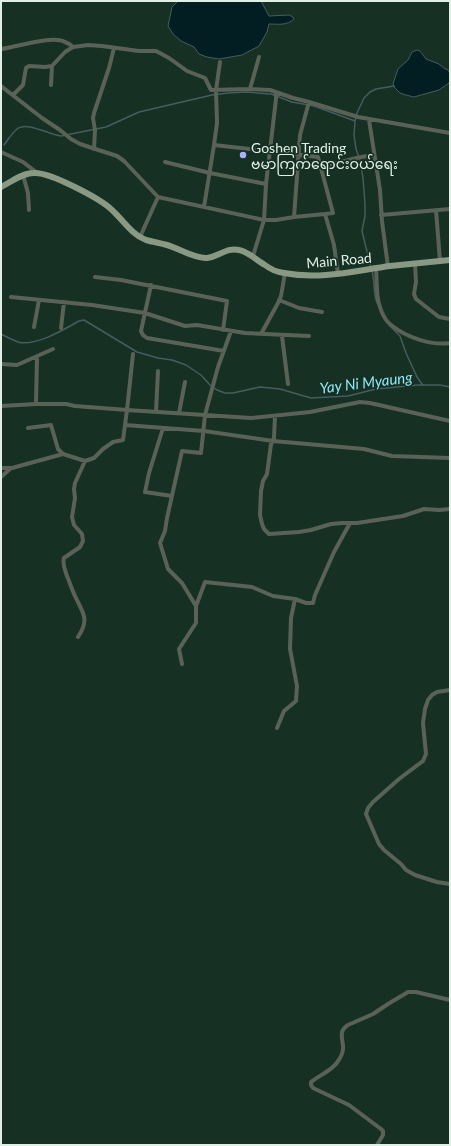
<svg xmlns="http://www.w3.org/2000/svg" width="451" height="1146" font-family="Lato,'Noto Sans Myanmar',sans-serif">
	<rect width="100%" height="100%" fill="#163023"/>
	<path fill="#031e23" stroke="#455d5e" d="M 178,1 L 261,1 L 269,16 L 289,15 L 293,17 L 294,19 C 287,26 277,24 269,24 L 267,32 L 259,46 L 242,55 L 219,59 L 207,57 L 199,54 L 194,47 L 181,41 L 173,34 L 168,26 L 172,7 Z
		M 417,50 L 420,51 L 426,59 L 439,64 L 445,69 L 447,69 L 450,73 L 450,81 L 449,83 L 439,90 L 414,97 L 406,95 L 400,93 L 395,88 L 393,84 L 398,69 L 408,60 L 412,52 Z"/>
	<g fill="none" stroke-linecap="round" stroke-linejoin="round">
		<path stroke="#455d5e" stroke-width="1.5" d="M 4,145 C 8,140 11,134 16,130 C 26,120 49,135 61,136 L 106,127 L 139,112 L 212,95 L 228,93 L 246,92 L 271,94 L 292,102 L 314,106 L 355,121
			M 371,268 L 362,231 L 365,216 L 365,204 L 363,178 L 360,160 L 356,149 L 354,135 L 355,121 L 357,113 L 364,98 L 370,92 L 376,89 L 394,86
			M 372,271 C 375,282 373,293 377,303
			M 389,325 L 400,336 L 406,353 L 417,377 L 422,384
			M 1,334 C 7,337 12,340 18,342 C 35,347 65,329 79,321 L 84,320 L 137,352 L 158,358 L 172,360 L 186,365 L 201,375 L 210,385 L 217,390 L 225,393 L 233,393 L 260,387 L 280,389 L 311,398 L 348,396 L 376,389 L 418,385 L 440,385 L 450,387"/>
		<path stroke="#5a6258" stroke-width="4" d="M 1,49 C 17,47 51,35 65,42 C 68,43 71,45 73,47
			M 51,85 L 52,66
			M 1,86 L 42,118 L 60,130 L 71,139 L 80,144 L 117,156 L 124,161 L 158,197 L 264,220 L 276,220 L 294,217 L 325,214
			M 250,89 L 259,57
			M 13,95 L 23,85 L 26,68 L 29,66 L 45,67 L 52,66 L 65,52 L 73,47 L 88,45 L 102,46 L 139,51 L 156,51 L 169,58 L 187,71 L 205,78 L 211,90 L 250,89 L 270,90 L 293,98 L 309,102 L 358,117 L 450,133
			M 369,120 L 380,190 L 382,221 L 388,267
			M 214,145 L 318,157 L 333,213 L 325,214 L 334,245 L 338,274
			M 94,149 L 95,130 L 93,118 L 94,113 L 109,68 L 114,48
			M 1,152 L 23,162 L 36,172
			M 165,162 L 210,173 L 266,184
			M 322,168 C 339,162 355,157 374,155
			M 23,175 L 28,193 L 29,210
			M 204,207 L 214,145 L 217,123 L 216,90 L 220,62
			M 436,210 L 440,261
			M 381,215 L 450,209
			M 294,217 L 300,135 L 309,102
			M 140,237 L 158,197
			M 253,256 L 264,220 L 266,184 L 276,99 L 276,92
			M 415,264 L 416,282 L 414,294 L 416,299 L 439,317 L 450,319
			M 376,269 C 377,280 376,293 379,304 C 381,311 385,321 391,325 C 406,337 431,346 450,343
			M 95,277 L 121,280 L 227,301 L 223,330
			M 151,285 L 141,331 L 143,335 L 147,338 L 224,351
			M 11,297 L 92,305 L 145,313 L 185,326 L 197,325 L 245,333 L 309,336
			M 279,300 L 299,308 L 322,312
			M 34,327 L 39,300
			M 61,328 L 64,302
			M 261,334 L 278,303 L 281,296 L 285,273
			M 282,336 L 288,384
			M 1,364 L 17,365 L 53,349
			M 36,404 L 37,356
			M 1,406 L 36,404 L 66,404 L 75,406 L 127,410 L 251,418 L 310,412 L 360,402 L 370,403 L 450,421
			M 156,412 L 158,371
			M 179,413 L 185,382
			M 275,416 L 274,438 L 271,444 L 267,474 L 263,481 L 261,491 L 260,515 L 262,524 L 264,529 L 269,534 L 299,532 L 311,530 L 331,524 L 342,523 L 357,523 L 403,516 L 424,509 L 439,510 L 450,509
			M 125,425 L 204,431 L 273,441 L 364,449 L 392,456 L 450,458
			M 28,428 L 51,425 L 58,449 L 63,454 L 85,461 L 94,458 L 103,449 L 113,442 L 123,440 L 127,410 L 133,354
			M 163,428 L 149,473 L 145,492 L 172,496
			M 1,468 L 12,468 L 63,454
			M 1,477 L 11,468
			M 196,606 L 182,583 L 168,569 L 160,543 L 165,531 L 167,518 L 182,451 L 201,453 L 205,415 L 218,367 L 231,331
			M 78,637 C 90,619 83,613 75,596 C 72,590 70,583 67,576 C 65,570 62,564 64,558 L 80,547 L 83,541 L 82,534 L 74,525 L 72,517 L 75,498 L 74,489 L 75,483 L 85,461
			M 182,664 L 179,649 L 196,623 L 196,606 L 205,582 L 252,587 L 273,596 L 295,599
			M 450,690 L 437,692 L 432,695 L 428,700 L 425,709 L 423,723 L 426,754 L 423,761 L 399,779 L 373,802 L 368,808 L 366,814 L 379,844 L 384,850 L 401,864 L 406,870 L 415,875 L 437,882 L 450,884
			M 277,728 L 284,711 L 296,701 L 297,686 L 290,649 L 291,618 L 295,599 L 306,603 L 313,603 L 315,595 L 334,552 L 350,523
			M 377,1145 L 383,1135 L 383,1131 L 381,1129 L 349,1105 L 313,1088 L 311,1085 L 311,1082 C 321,1074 334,1070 340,1058 C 349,1044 334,1034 348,1025 L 373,1014 L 388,1004 L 408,992 L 416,992 L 450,1000"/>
		<path stroke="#8a9984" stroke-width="6" d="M 1,187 C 11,182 22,173 34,173 C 50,172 101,199 112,210 C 123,220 132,235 146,240 C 153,242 160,243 167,245 C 178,248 195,259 207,258 C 218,257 227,247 239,250 C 249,252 256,260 265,265 C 270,269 277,272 284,273 C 320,280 354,271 390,266 C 410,264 430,262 450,260"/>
	</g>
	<circle fill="#aab0fb" stroke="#163023" stroke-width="1.5" cx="243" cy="155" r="4"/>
	<g text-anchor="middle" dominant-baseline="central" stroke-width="3.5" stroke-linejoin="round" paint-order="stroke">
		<g font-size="14" fill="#e0f0e7" stroke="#163023" text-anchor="start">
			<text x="251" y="147">Goshen Trading<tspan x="251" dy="16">ဗမာကြက်ရောင်းဝယ်ရေး</tspan></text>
		</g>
		<g font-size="14" fill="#e0f0e7" stroke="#163023">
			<text transform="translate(339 260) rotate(-5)">Main Road</text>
		</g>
		<g font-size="15" font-style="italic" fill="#90e7f5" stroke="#163023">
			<text transform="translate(366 382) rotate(-7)">Yay Ni Myaung</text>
		</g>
	</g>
	<rect width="451" height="1146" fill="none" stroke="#e0f0e7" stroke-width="4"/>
</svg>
